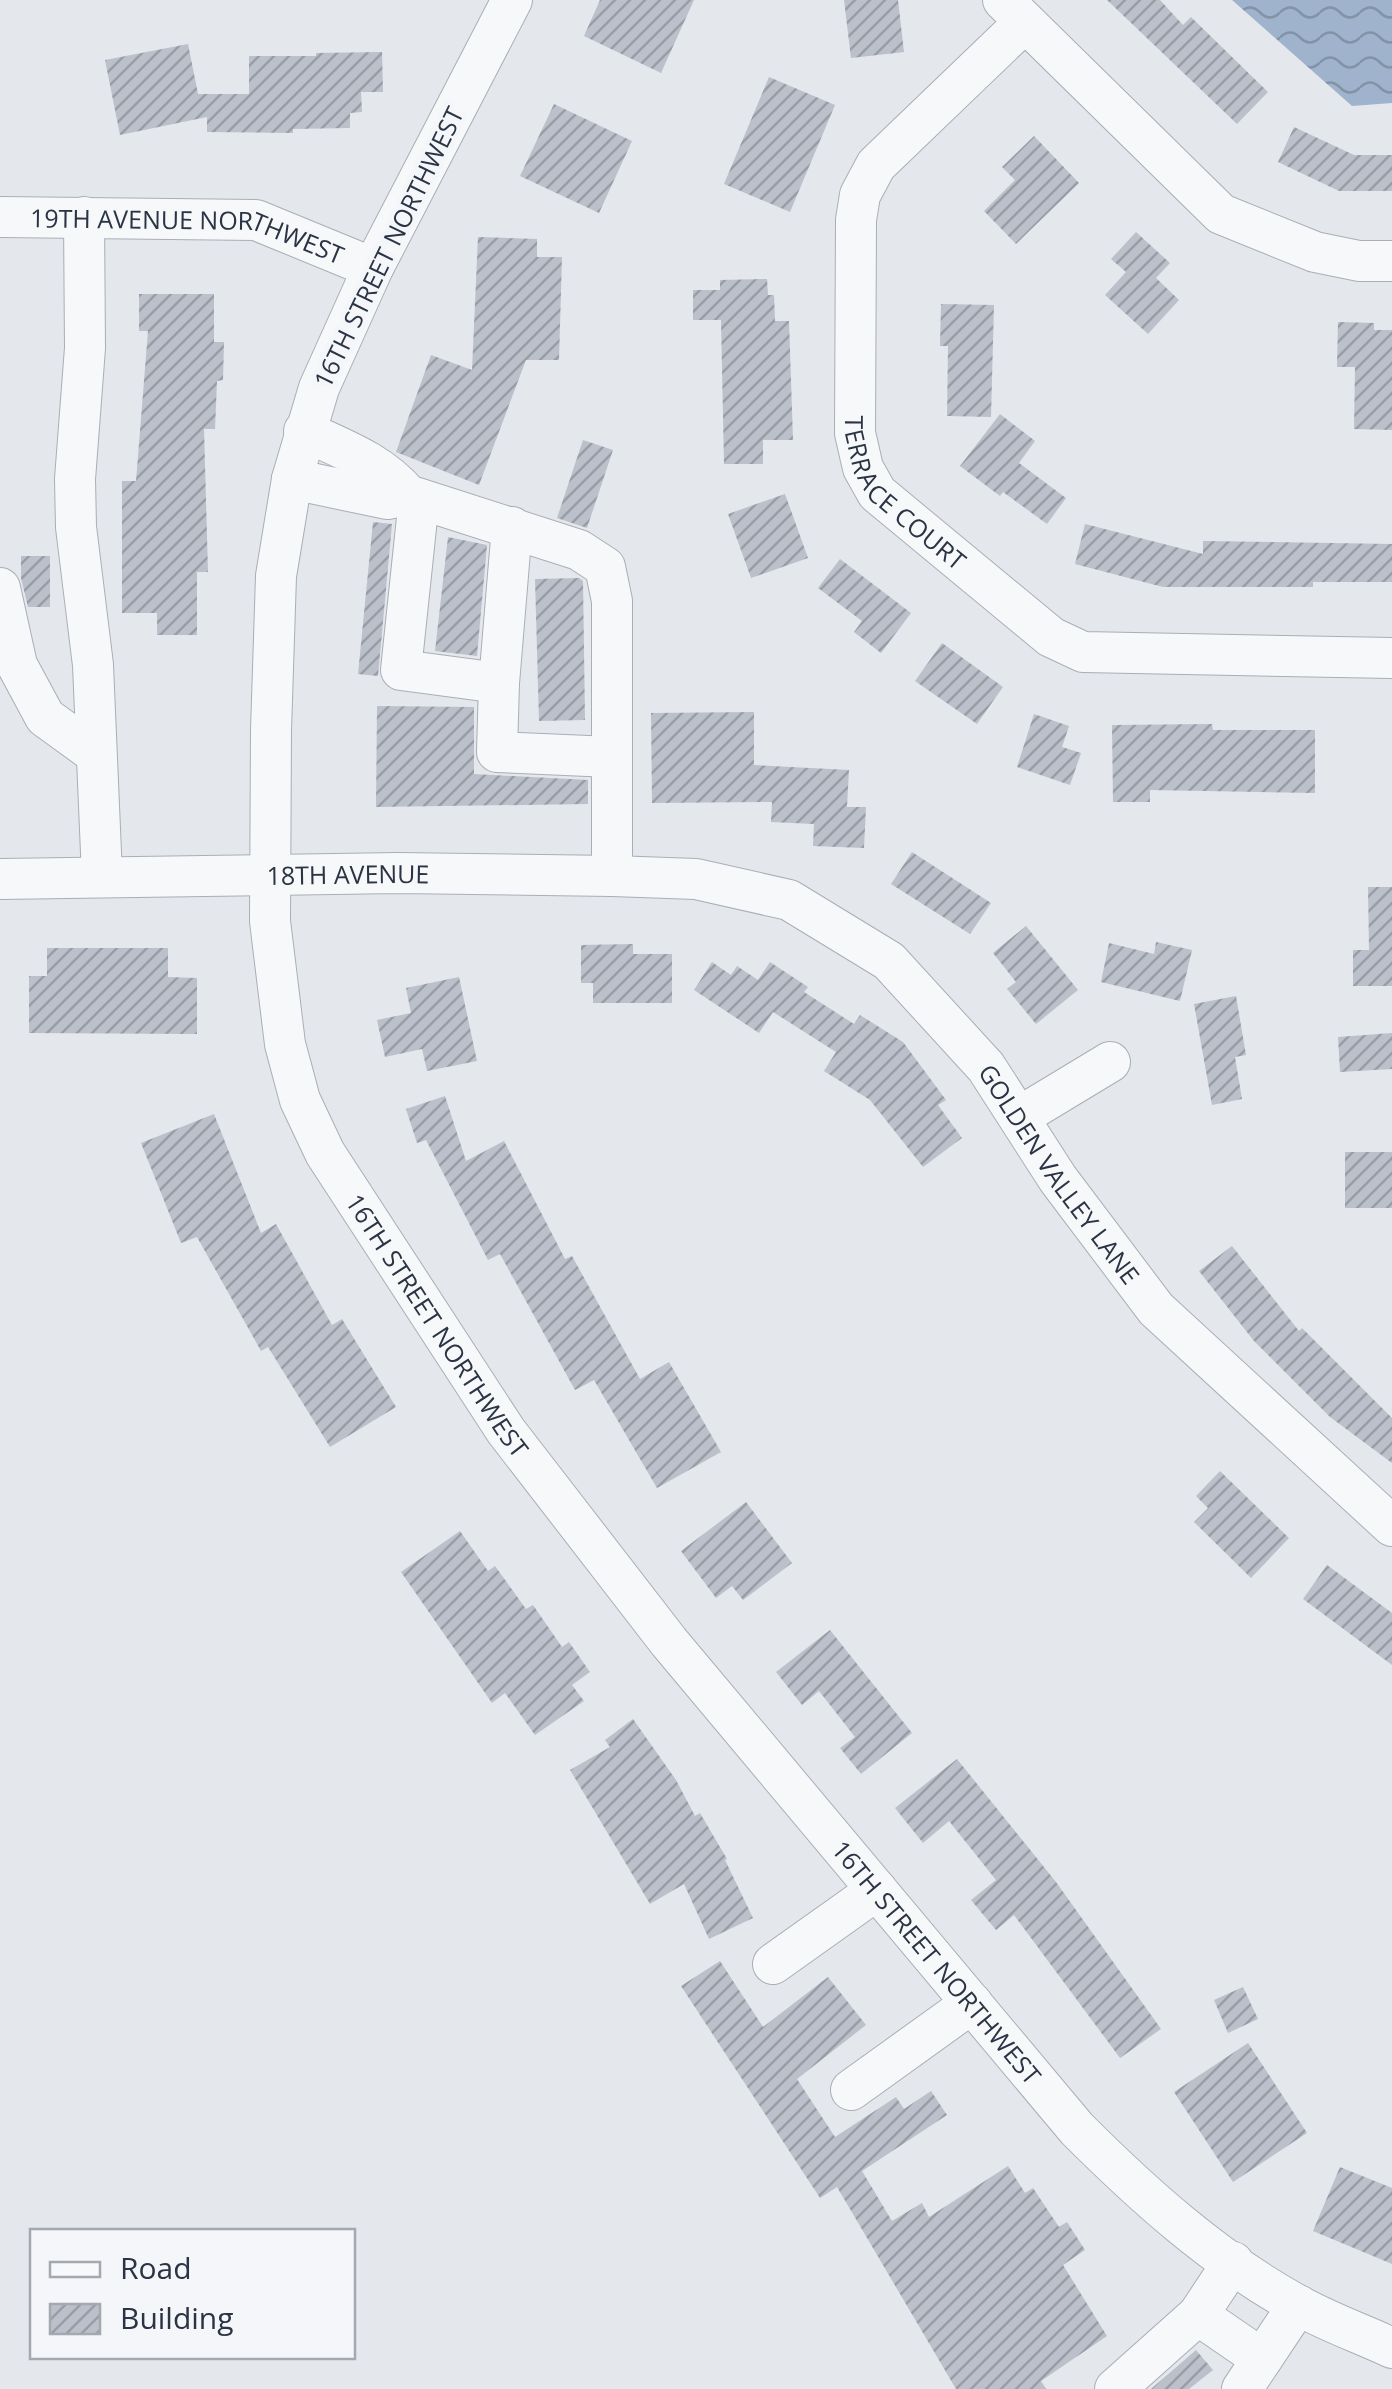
<svg xmlns="http://www.w3.org/2000/svg" width="1392" height="2389" font-family="'Open Sans',sans-serif">
	<defs>
		<pattern id="water-waves" width="16" height="10" patternUnits="userSpaceOnUse" patternTransform="scale(2.5)"><rect width="16" height="10" fill="#9fb4cc"/><path d="M0 5q4-4 8 0t8 0" fill="none" stroke="#8293a7"/></pattern>
		<pattern id="building-hatch" width="6" height="6" patternUnits="userSpaceOnUse" patternTransform="scale(2.5)"><rect width="6" height="6" fill="#bbc0ca"/><path d="M-1 1l2-2M0 6l6-6M5 7l2-2" fill="none" stroke="#989da6"/></pattern>
	</defs>
	<rect width="100%" height="100%" fill="#e4e7ec"/>
	<path fill="url(#water-waves)" d="M 1232,0 L 1392,0 L 1392,103 L 1352,106 Z"/>
	<path fill="url(#building-hatch)" d="M 600,0 L 694,0 L 661,73 L 584,36 Z
		M 844,0 L 898,0 L 904,52 L 851,58 Z
		M 1107,0 L 1160,0 L 1183,25 L 1191,17 L 1268,92 L 1237,124 Z
		M 188,44 L 198,94 L 249,94 L 249,56 L 316,56 L 316,53 L 382,52 L 383,92 L 361,92 L 362,112 L 350,113 L 350,128 L 293,129 L 293,133 L 207,132 L 207,117 L 120,135 L 105,60 Z
		M 769,77 L 835,105 L 790,212 L 724,184 Z
		M 554,104 L 632,141 L 599,213 L 520,176 Z
		M 1294,127 L 1354,155 L 1392,155 L 1392,191 L 1339,191 L 1278,162 Z
		M 1034,136 L 1079,183 L 1016,244 L 984,211 L 1015,180 L 1002,167 Z
		M 1136,232 L 1170,263 L 1156,278 L 1179,300 L 1148,334 L 1105,295 L 1126,272 L 1111,259 Z
		M 478,237 L 537,239 L 537,257 L 562,257 L 559,360 L 526,360 L 479,485 L 396,452 L 431,355 L 472,370 Z
		M 767,279 L 768,295 L 774,295 L 775,321 L 789,321 L 793,440 L 763,440 L 763,464 L 724,464 L 721,320 L 693,320 L 693,290 L 720,290 L 720,280 Z
		M 139,294 L 214,294 L 214,342 L 224,342 L 223,380 L 217,381 L 215,429 L 204,429 L 208,572 L 197,572 L 197,635 L 157,635 L 157,613 L 122,613 L 122,481 L 136,481 L 148,331 L 139,331 Z
		M 941,304 L 994,305 L 991,417 L 947,416 L 948,346 L 940,346 Z
		M 1338,322 L 1374,323 L 1374,330 L 1392,330 L 1392,430 L 1354,429 L 1355,367 L 1337,367 Z
		M 1000,414 L 1035,441 L 1019,463 L 1066,498 L 1047,524 L 1003,492 L 1000,496 L 960,466 Z
		M 583,440 L 613,450 L 587,528 L 557,518 Z
		M 785,494 L 808,558 L 751,578 L 728,514 Z
		M 373,522 L 392,524 L 378,676 L 358,674 Z
		M 1085,524 L 1203,554 L 1203,541 L 1392,544 L 1392,582 L 1313,582 L 1313,587 L 1163,587 L 1075,564 Z
		M 448,537 L 487,545 L 477,656 L 435,651 Z
		M 21,556 L 50,556 L 50,607 L 28,607 L 21,578 Z
		M 840,559 L 911,613 L 881,653 L 854,632 L 862,621 L 818,588 Z
		M 579,578 L 583,581 L 585,720 L 539,721 L 535,579 Z
		M 942,643 L 1003,687 L 977,724 L 915,681 Z
		M 377,706 L 474,707 L 474,774 L 588,780 L 588,804 L 376,807 Z
		M 754,712 L 754,765 L 849,770 L 847,807 L 866,807 L 864,848 L 813,846 L 814,824 L 771,822 L 772,802 L 652,803 L 651,713 Z
		M 1034,714 L 1069,726 L 1062,747 L 1081,753 L 1070,785 L 1017,767 Z
		M 1212,724 L 1213,730 L 1315,730 L 1315,793 L 1150,790 L 1150,802 L 1113,802 L 1112,725 Z
		M 912,852 L 991,903 L 970,934 L 891,884 Z
		M 1368,887 L 1392,887 L 1392,986 L 1353,986 L 1353,950 L 1369,950 Z
		M 1026,926 L 1078,990 L 1036,1024 L 1007,989 L 1016,982 L 993,953 Z
		M 1156,942 L 1192,950 L 1180,1001 L 1101,982 L 1109,943 L 1154,954 Z
		M 633,944 L 633,954 L 672,954 L 672,1003 L 593,1003 L 593,983 L 581,983 L 581,945 Z
		M 47,948 L 168,948 L 168,977 L 197,978 L 197,1034 L 29,1033 L 29,976 L 47,976 Z
		M 712,962 L 731,975 L 737,966 L 758,980 L 770,962 L 808,987 L 804,992 L 854,1024 L 860,1015 L 903,1042 L 946,1100 L 938,1105 L 962,1138 L 923,1167 L 870,1100 L 824,1071 L 836,1052 L 773,1012 L 759,1033 L 694,990 Z
		M 459,977 L 477,1061 L 427,1071 L 422,1049 L 385,1057 L 377,1020 L 411,1013 L 406,988 Z
		M 1236,996 L 1246,1055 L 1235,1057 L 1242,1099 L 1212,1105 L 1194,1004 Z
		M 1392,1033 L 1392,1069 L 1340,1072 L 1338,1037 Z
		M 445,1096 L 466,1161 L 504,1141 L 565,1259 L 572,1256 L 640,1379 L 669,1362 L 721,1452 L 657,1488 L 594,1380 L 575,1390 L 500,1254 L 488,1260 L 426,1140 L 417,1143 L 406,1109 Z
		M 214,1114 L 261,1233 L 276,1224 L 332,1325 L 342,1319 L 396,1407 L 330,1447 L 268,1347 L 261,1351 L 197,1237 L 181,1243 L 141,1143 Z
		M 1345,1152 L 1392,1152 L 1392,1208 L 1345,1208 Z
		M 1232,1246 L 1299,1331 L 1302,1328 L 1392,1418 L 1392,1463 L 1330,1417 L 1254,1341 L 1199,1271 Z
		M 1220,1471 L 1289,1538 L 1251,1578 L 1194,1522 L 1208,1508 L 1196,1496 Z
		M 746,1502 L 792,1563 L 743,1600 L 732,1586 L 716,1598 L 681,1551 Z
		M 460,1531 L 488,1571 L 495,1566 L 526,1609 L 533,1605 L 562,1647 L 569,1642 L 590,1672 L 572,1685 L 584,1701 L 535,1735 L 505,1693 L 492,1703 L 401,1572 Z
		M 1327,1565 L 1392,1613 L 1392,1665 L 1303,1599 Z
		M 830,1630 L 912,1733 L 861,1774 L 840,1748 L 855,1737 L 819,1691 L 802,1705 L 776,1672 Z
		M 633,1719 L 676,1780 L 695,1816 L 700,1813 L 727,1859 L 725,1860 L 753,1918 L 709,1939 L 684,1884 L 650,1904 L 570,1770 L 610,1747 L 605,1740 Z
		M 957,1759 L 1056,1882 L 1161,2029 L 1120,2058 L 1014,1915 L 996,1930 L 971,1900 L 996,1880 L 949,1821 L 923,1843 L 895,1808 Z
		M 720,1961 L 763,2027 L 828,1977 L 866,2025 L 797,2079 L 835,2137 L 896,2097 L 904,2109 L 931,2091 L 947,2115 L 862,2171 L 892,2221 L 922,2203 L 929,2217 L 1008,2166 L 1025,2193 L 1033,2188 L 1059,2227 L 1067,2222 L 1085,2250 L 1063,2265 L 1107,2336 L 1041,2381 L 1046,2389 L 956,2389 L 837,2187 L 820,2198 L 681,1986 Z
		M 1243,1987 L 1258,2019 L 1228,2033 L 1214,2000 Z
		M 1248,2043 L 1307,2133 L 1233,2182 L 1174,2092 Z
		M 1340,2167 L 1392,2188 L 1392,2264 L 1313,2231 Z
		M 1196,2350 L 1213,2370 L 1189,2389 L 1151,2389 Z"/>
	<g fill="none" stroke-linecap="round" stroke-linejoin="round">
		<defs>
			<g id="minor">
				<path id="s1" d="M 512,0 L 373,268 L 319,388 L 292,479 L 276,576 L 271,730 L 270,921 L 285,1044 L 300,1100 L 325,1153 L 506,1431 L 669,1642 L 1077,2129 C 1142,2194 1213,2258 1294,2303 C 1325,2321 1360,2333 1392,2348"/>
				<path d="M 1003,0 L 1221,214 L 1315,252 L 1359,261 L 1392,261"/>
				<path id="s2" d="M 1025,22 L 876,165 L 860,195 L 856,220 L 855,433 L 863,468 L 877,493 L 1051,637 L 1083,652 L 1392,658"/>
				<path id="s3" d="M 0,217 L 256,220 L 373,268"/>
				<path d="M 84,217 L 85,348 L 75,479 L 76,527 L 93,665 L 102,876"/>
				<path d="M 304,431 C 343,449 380,462 408,495 L 579,550 L 605,567 L 612,601 L 612,876"/>
				<path d="M 292,479 L 387,499 L 408,495"/>
				<path d="M 419,499 L 401,670 L 499,683"/>
				<path d="M 512,527 L 499,683 L 497,752 L 611,757"/>
				<path d="M 0,588 L 17,665 L 45,717 L 96,754"/>
				<path id="s4" d="M 0,879 L 398,873 L 612,876 L 696,879 L 789,900 L 889,961 L 986,1067 L 1058,1179 L 1156,1309 L 1392,1526"/>
				<path d="M 1019,1117 L 1110,1062"/>
				<path d="M 773,1964 L 877,1890"/>
				<path d="M 851,2090 L 972,2003"/>
				<path d="M 1233,2262 L 1198,2315 L 1262,2359"/>
				<path d="M 1115,2389 L 1198,2315"/>
				<path d="M 1242,2389 L 1298,2305"/>
			</g>
		</defs>
		<use href="#minor" stroke="#a9aeb7" stroke-width="42"/>
		<use href="#minor" stroke="#f7f8fa" stroke-width="40"/>
	</g>
	<g text-anchor="middle" dominant-baseline="central" stroke-width="10" stroke-linejoin="round" paint-order="stroke">
		<g font-size="25" fill="#2b3445" stroke="#f4f6f9">
			<text stroke="none"><textPath href="#s3" startOffset="190">19TH AVENUE NORTHWEST</textPath></text>
			<text transform="translate(388 247) rotate(-64)">16TH STREET NORTHWEST</text>
			<text stroke="none"><textPath href="#s2" startOffset="558">TERRACE COURT</textPath></text>
			<text stroke="none"><textPath href="#s4" startOffset="348">18TH AVENUE</textPath></text>
			<text stroke="none"><textPath href="#s4" startOffset="1182">GOLDEN VALLEY LANE</textPath></text>
			<text stroke="none"><textPath href="#s1" startOffset="1418">16TH STREET NORTHWEST</textPath></text>
			<text stroke="none"><textPath href="#s1" startOffset="2228">16TH STREET NORTHWEST</textPath></text>
		</g>
	</g>
	<rect x="30" y="2229" width="325" height="130" fill="#f4f6f9" stroke="#a4a8b1" stroke-width="2.5"/>
	<rect x="50" y="2262" width="50" height="15" fill="#f7f8fa" stroke="#a4a8b1" stroke-width="2.5"/>
	<text x="120" y="2279" font-size="30" fill="#2b3445">Road</text>
	<rect x="50" y="2304" width="50" height="30" fill="url(#building-hatch)" stroke="#a4a8b1" stroke-width="2.5"/>
	<text x="120" y="2329" font-size="30" fill="#2b3445">Building</text>
</svg>
